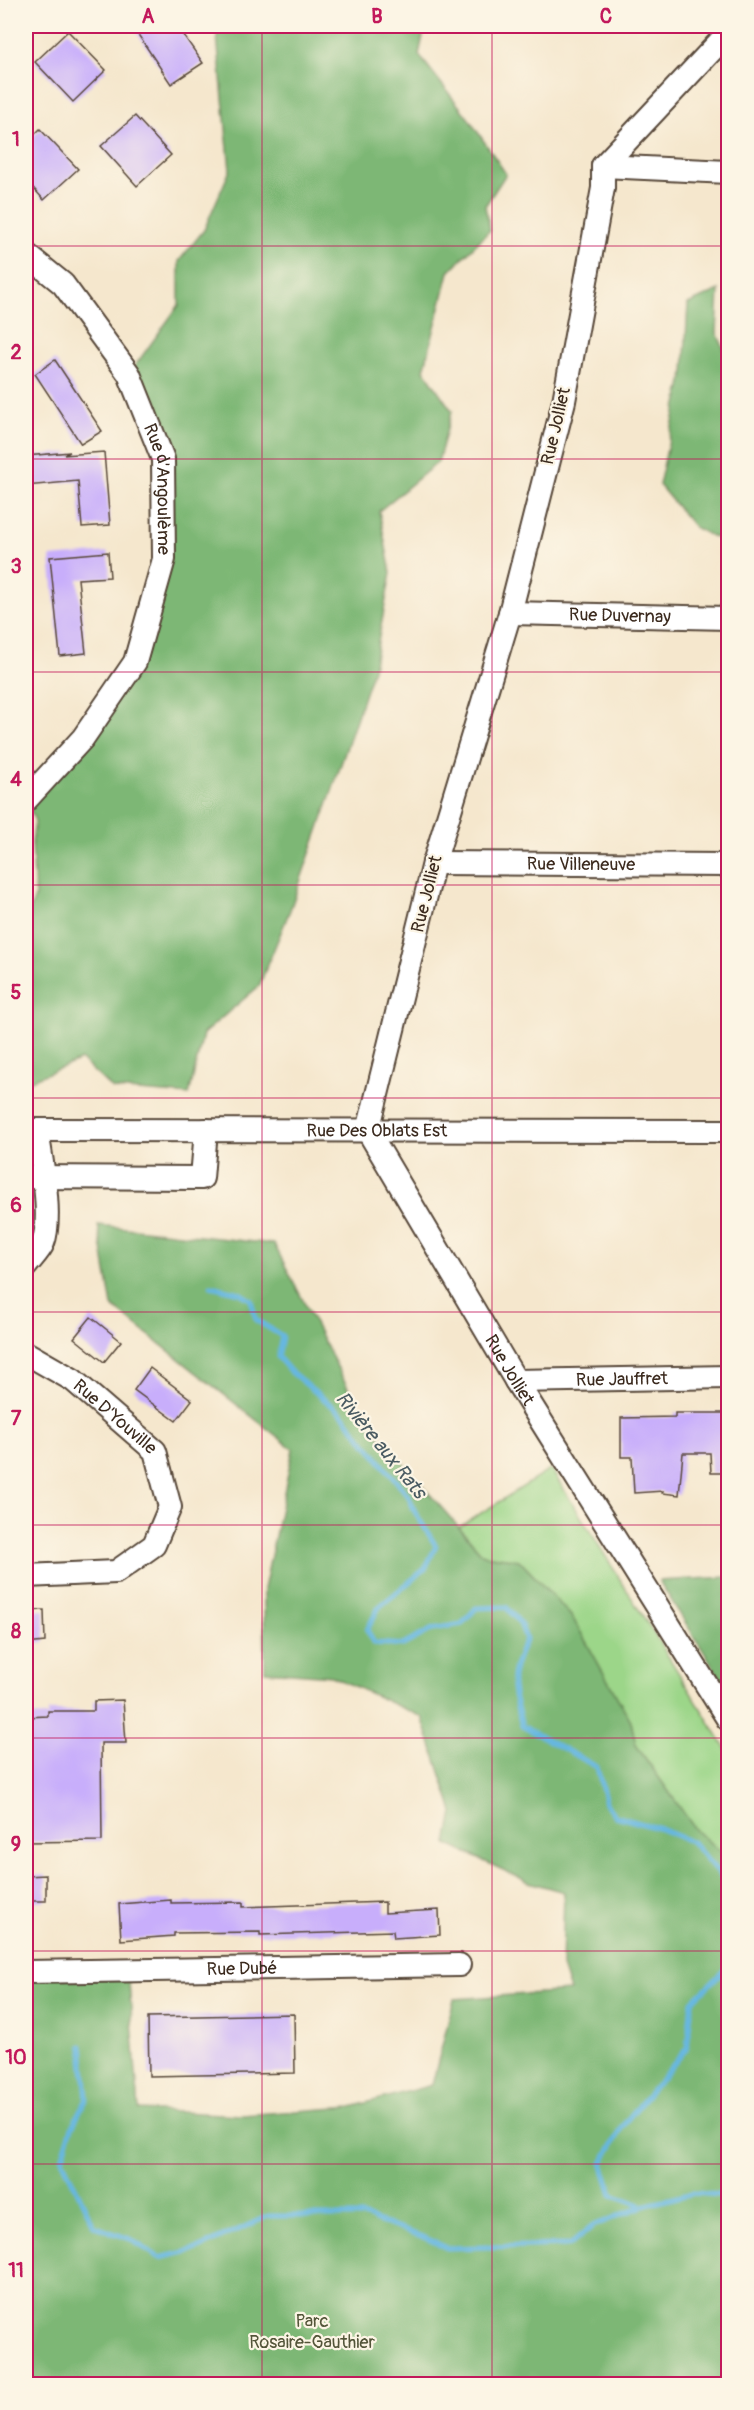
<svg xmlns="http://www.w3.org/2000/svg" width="754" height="2410" font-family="Pangolin,sans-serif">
	<rect width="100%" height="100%" fill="#fcf5e5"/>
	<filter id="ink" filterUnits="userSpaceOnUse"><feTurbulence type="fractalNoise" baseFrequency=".0167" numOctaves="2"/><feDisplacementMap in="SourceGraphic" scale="12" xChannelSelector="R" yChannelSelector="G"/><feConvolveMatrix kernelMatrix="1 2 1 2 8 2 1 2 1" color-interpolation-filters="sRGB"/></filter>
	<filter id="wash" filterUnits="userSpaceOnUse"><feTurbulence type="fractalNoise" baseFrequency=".008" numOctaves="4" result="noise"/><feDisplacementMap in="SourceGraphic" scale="24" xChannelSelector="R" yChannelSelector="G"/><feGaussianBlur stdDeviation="1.35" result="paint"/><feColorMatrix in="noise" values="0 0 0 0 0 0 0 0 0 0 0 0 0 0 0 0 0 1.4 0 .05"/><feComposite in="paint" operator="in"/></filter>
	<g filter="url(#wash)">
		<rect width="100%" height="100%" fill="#f5e7cd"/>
		<path fill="#9cd689" stroke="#6c8054" stroke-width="1.5" d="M 551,1469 L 728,1752 L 728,1857 L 697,1832 L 636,1745 L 631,1722 L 572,1617 L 519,1560 L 483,1555 L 459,1527 Z"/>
		<path fill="#7db775" stroke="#5c704a" stroke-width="1.5" d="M 216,26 L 425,26 L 419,55 L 469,119 L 506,174 L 485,206 L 490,230 L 449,272 L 424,370 L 452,411 L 438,462 L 379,511 L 391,573 L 373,669 L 330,797 L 290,910 L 259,986 L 203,1034 L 189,1095 L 113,1089 L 81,1060 L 26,1082 L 26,921 L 35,897 L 32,842 L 35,821 L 26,800 L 135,662 L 164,559 L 163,459 L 129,374 L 179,305 L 179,261 L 204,230 L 230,170 Z
			M 719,290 L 717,333 L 728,358 L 728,437 L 724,459 L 728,475 L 728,544 L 695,528 L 659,485 L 684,373 L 688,304 Z
			M 98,1225 L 274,1244 L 364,1419 L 483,1555 L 519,1560 L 572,1617 L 631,1722 L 636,1745 L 697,1832 L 728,1857 L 728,2384 L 26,2384 L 26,1972 L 128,1970 L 139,2110 L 242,2115 L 351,2107 L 432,2085 L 454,1999 L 570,1991 L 562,1967 L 564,1892 L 529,1882 L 447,1844 L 453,1812 L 422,1717 L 332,1676 L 265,1671 L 264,1589 L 293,1449 L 112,1306 Z
			M 728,1577 L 728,1690 L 659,1581 Z"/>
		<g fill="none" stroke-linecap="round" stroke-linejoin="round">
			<path stroke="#66b7e1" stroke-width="5" d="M 211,1286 L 240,1293 L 251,1300 L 256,1320 L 282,1336 L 278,1357 L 290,1371 L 342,1414 L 409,1497 L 415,1512 L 436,1546 L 425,1569 L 379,1607 L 367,1630 L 374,1643 L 403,1645 L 433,1629 L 462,1624 L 476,1608 L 506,1607 L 520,1623 L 526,1639 C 507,1679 511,1684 522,1726 L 597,1767 L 606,1804 L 615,1816 L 661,1829 L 692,1842 L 728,1884
				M 82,2046 L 87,2098 L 72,2127 L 62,2159 L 94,2226 L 130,2239 L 160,2258 L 197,2249 L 268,2216 L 362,2216 L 421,2236 L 447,2248 L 570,2245 L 593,2226 L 643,2206 L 693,2193 L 720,2195 L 728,2206
				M 643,2206 L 612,2194 L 602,2163 L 627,2120 L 687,2048 L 692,2002 L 728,1966"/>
		</g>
		<g id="blocks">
			<path fill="#c8aefb" d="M 142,26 L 177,26 L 203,63 L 171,84 L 135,30 Z
				M 68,31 L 106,70 L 73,102 L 35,62 Z
				M 135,116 L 171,155 L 137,186 L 101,146 Z
				M 40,129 L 78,169 L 44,200 L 26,180 L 26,143 Z
				M 55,360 L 102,431 L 81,444 L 35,374 Z
				M 70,452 L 64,455 L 104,452 L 110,525 L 82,527 L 78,481 L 26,486 L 26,456 Z
				M 108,552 L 110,577 L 78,579 L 86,653 L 60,656 L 50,557 Z
				M 91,1317 L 121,1341 L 104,1362 L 74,1338 Z
				M 150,1368 L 192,1400 L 176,1421 L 134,1390 Z
				M 675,1413 L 729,1413 L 729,1441 L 726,1441 L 727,1473 L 711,1473 L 710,1453 L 683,1453 L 679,1495 L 662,1493 L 663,1491 L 634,1493 L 632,1457 L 621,1457 L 621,1418 L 675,1417 Z
				M 44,1610 L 45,1642 L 26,1644 L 26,1611 Z
				M 123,1700 L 126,1743 L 101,1743 L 102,1841 L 26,1842 L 26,1717 L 48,1716 L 48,1711 L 94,1711 L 94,1701 Z
				M 46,1875 L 46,1901 L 26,1901 L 26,1876 Z
				M 171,1900 L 171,1903 L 243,1902 L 243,1907 L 385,1902 L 385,1913 L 439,1910 L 440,1935 L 394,1938 L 393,1931 L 260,1935 L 260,1932 L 174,1933 L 174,1936 L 121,1940 L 119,1904 Z
				M 294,2014 L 295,2073 L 149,2076 L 148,2017 Z"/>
		</g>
	</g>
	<g filter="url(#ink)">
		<use href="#blocks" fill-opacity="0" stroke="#574638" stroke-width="1.5"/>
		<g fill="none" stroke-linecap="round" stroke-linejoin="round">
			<defs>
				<g id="minor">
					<path id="s1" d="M 728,33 L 603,166 L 603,188 L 564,401 L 510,613 L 434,863 L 368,1131 L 516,1381 L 728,1719"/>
					<path d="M 603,166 L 728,172"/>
					<path id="s2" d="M 26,254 L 63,284 L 129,374 L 163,459 L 164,559 L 135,662 L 83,738 L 26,800"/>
					<path id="s3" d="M 510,613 L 728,618"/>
					<path id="s4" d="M 434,863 L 728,865"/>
					<path id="s5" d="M 26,1130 L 728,1131"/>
					<path d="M 26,1177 L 202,1178 L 206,1130"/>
					<path d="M 26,1266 C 31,1259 40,1251 43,1243 C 53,1217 41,1158 37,1130"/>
					<path id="s6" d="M 26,1353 L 73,1380 L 155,1451 L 170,1507 L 154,1545 L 116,1572 L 26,1576"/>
					<path id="s7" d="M 516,1381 L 728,1377"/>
					<path id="s8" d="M 26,1972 L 459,1965"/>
				</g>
			</defs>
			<use href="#minor" stroke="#574638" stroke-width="26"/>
			<use href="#minor" stroke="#fff" stroke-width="22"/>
		</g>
	</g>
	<path fill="none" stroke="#c2185b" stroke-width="1.5" stroke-opacity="0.55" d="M 262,26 L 262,2384M 492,26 L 492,2384M 26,246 L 728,246M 26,459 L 728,459M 26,672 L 728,672M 26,885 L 728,885M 26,1098 L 728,1098M 26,1312 L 728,1312M 26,1525 L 728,1525M 26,1738 L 728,1738M 26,1951 L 728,1951M 26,2164 L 728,2164"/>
	<g text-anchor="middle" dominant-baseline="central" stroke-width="4.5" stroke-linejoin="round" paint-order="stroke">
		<g font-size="18" fill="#3b2a1e" stroke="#fcf5e5">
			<text transform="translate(556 426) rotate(-77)">Rue Jolliet</text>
			<text stroke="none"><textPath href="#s2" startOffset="280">Rue d'Angoulème</textPath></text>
			<text stroke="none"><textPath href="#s3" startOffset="110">Rue Duvernay</textPath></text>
			<text stroke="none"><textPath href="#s4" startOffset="147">Rue Villeneuve</textPath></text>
			<text transform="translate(427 894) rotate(-76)">Rue Jolliet</text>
			<text stroke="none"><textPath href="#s5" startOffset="351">Rue Des Oblats Est</textPath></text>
			<text stroke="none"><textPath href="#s1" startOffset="1455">Rue Jolliet</textPath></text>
			<text stroke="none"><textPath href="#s7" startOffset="106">Rue Jauffret</textPath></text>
			<text stroke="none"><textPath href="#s6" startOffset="110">Rue D'Youville</textPath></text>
			<text stroke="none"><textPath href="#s8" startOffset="216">Rue Dubé</textPath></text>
		</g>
		<g font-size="18" fill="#535539" stroke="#fcf5e5">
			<text x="312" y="2321">Parc<tspan x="312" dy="21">Rosaire-Gauthier</tspan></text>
		</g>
		<g font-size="20" font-style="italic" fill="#4a5b62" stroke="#fcf5e5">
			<text transform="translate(381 1445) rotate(51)">Rivière aux Rats</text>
		</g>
	</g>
	<rect width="754" height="2410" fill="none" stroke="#fcf5e5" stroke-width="66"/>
	<rect x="33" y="33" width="688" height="2344" fill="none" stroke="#c2185b" stroke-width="2"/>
	<g font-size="20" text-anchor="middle" font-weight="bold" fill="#c2185b">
		<text x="148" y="23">A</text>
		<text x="377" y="23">B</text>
		<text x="606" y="23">C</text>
		<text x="16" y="146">1</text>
		<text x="16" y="359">2</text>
		<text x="16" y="573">3</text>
		<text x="16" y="786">4</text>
		<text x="16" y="999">5</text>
		<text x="16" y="1212">6</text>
		<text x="16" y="1425">7</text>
		<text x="16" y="1638">8</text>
		<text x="16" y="1851">9</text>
		<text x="16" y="2064">10</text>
		<text x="16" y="2277">11</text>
	</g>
</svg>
